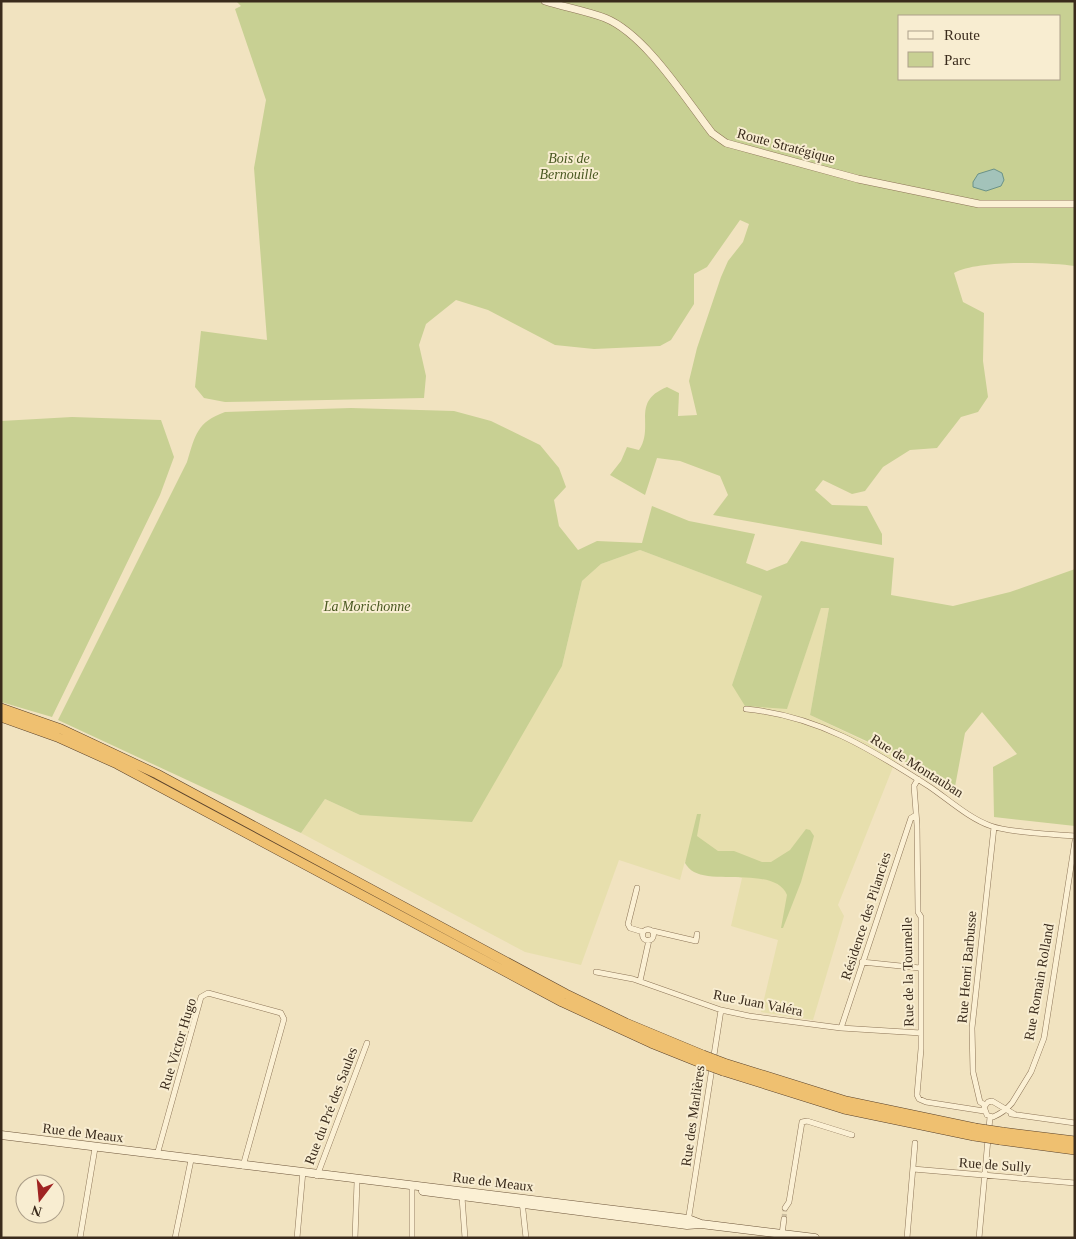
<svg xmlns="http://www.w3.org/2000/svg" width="1076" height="1239" font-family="Georgia,serif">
	<rect width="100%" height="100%" fill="#f1e3c0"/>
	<path fill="#e7dfad" d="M 640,550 L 762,596 L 732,685 L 787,708 L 821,607 L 829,608 L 810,715 L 897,757 L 838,905 L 844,916 L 813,1020 L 761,1012 L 778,940 L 731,926 L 742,878 L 685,861 L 680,880 L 619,860 L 581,965 L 525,952 L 301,833 L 325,799 L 360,815 L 562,666 L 582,581 L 601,564 Z"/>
	<path fill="#c8d093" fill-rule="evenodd" d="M 236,1 L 1075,1 L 1075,266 C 1048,262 977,260 954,273 L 963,302 L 984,313 L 983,361 L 988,397 L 978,412 L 961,417 L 937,448 L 910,450 L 883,467 L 865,491 L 852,494 L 823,480 L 815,490 L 832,505 L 867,506 L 882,534 L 882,545 L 713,515 L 728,495 L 720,476 L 680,461 L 657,458 L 645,495 L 610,475 L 621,461 L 627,447 L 639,450 C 655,426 630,402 667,387 L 679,393 L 678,416 L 697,415 L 689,381 L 697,348 L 721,277 L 728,261 L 743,242 L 749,224 L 740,220 L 707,267 L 694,274 L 694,304 L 671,340 L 660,346 L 594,349 L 555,345 L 488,310 L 456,300 L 426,324 L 419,345 L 426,376 L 424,398 L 225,402 L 204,398 L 195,387 L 201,331 L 267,340 L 254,168 L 266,100 L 235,9 L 241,6 ZM 900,16 L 1060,16 L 1060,79 L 900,79 Z
		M 351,408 L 454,411 L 491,421 L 540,445 L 559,468 L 566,487 L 554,500 L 559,526 L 578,550 L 597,541 L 642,543 L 652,506 L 689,521 L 755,534 L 746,563 L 767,571 L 787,563 L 801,541 L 894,558 L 891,595 L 953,606 L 1010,592 L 1075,569 L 1075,826 L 994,817 L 993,767 L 1017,754 L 982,712 L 965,733 L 954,792 L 888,751 L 810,715 L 829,608 L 821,608 L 787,709 L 745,706 L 732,685 L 762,596 L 640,550 L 601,564 L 582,581 L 562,666 L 472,822 L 360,815 L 325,799 L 301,833 L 58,720 L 187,462 C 195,435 197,422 225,412 Z
		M 72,417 L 161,420 L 174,457 L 160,495 L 52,717 L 1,702 L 1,421 Z
		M 697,814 L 701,814 L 697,836 L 718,851 L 734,851 L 762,862 L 771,862 L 790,850 L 806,829 L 810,830 L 814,836 L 801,882 L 783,928 L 781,928 L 787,895 C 776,867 716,884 694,872 C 690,870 687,866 685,863 Z"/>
	<path fill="#a3c3ba" stroke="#6a9288" d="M 994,169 L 1002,173 L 1004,180 L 1001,186 L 986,191 L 973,187 L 973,182 L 978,174 Z"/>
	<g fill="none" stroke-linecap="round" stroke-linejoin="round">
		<path stroke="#ccbe9f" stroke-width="5" stroke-dasharray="5 2.5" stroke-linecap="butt" d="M 784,1219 L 785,1208"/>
		<defs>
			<path id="minor" d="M 746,709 C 818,716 871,749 930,787 C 949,800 970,819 991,826 C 1011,833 1052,834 1075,836
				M 918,779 L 914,786 L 917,825 L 918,912 L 921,917 L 921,1049 L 917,1095 L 919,1099 L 926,1102 L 984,1111
				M 637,888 L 628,924 L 630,928 L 643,932
				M642.5 935a5.5 5.5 0 1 1 11 0a5.5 5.5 0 1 1-11 0Z
				M 653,931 L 696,941 L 697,934
				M 862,962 L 920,968
				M 596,972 L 633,979 L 721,1010 L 749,1016 L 841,1028 L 921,1033
				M 640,981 L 649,940
				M 841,1028 L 911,818 L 916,815
				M 985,1105 L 980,1102 L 973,1072 L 972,1028 L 994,827
				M 1011,1114 L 1075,1123
				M 1014,1114 L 992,1101 L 988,1102 L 984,1107 L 987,1115 L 993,1117 C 1000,1114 1007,1109 1012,1103 L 1031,1072 L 1044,1038 L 1075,841
				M 157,1155 L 201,997 L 208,993 L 281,1013 L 284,1019 L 243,1166
				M 913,1169 L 1075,1183
				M 317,1176 L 367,1043
				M 412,1185 L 412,1238
				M 462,1197 L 465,1238
				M 522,1201 L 526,1238
				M 785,1208 L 789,1202 L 802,1122 L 807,1121 L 852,1135
				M 688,1222 L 721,1010
				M 782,1234 L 784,1219
				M 80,1238 L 95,1148
				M 175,1238 L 191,1160
				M 297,1238 L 303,1171
				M 355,1238 L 357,1182
				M 907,1238 L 915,1143
				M 979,1238 L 990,1117"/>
			<path id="tertiary" d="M 545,1 C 564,7 586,11 605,18 C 645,34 685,98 712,133 L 726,143 L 858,179 L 979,204 L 1075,204"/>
			<path id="secondary" d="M 1,1135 L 688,1219 L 701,1224
				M 423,1191 L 687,1225 L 701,1224 L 815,1238"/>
			<path id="trunk" d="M 1,708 L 61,729 L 157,774 L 566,994 L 626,1023 L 703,1055
				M 1,717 L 57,737 L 117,764 L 562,1002 L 651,1043 L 701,1063
				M 724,1063 L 846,1101 L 975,1128
				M 723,1071 L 844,1109 L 974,1136
				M 1002,1132 L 1075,1141
				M 1000,1140 L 1075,1150"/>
		</defs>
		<use href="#minor" stroke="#8c7457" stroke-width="6"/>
		<use href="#tertiary" stroke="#8c7457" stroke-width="8"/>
		<use href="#secondary" stroke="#6d553a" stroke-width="9"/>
		<use href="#trunk" stroke="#59412b" stroke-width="10"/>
		<use href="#minor" stroke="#fbf0d4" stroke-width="5"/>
		<use href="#tertiary" stroke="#fbf0d4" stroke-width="7"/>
		<use href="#secondary" stroke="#fbf0d4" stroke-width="8"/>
		<use href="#trunk" stroke="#efc070" stroke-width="9"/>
		<defs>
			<path id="trunk-bridge" d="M 703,1055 L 724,1063
				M 701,1063 L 723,1071
				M 975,1128 L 1002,1132
				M 974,1136 L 1000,1140"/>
		</defs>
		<use href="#trunk-bridge" stroke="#59412b" stroke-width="10" stroke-linecap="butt"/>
		<use href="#trunk-bridge" stroke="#efc070" stroke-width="9"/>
	</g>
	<g text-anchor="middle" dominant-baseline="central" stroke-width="4" stroke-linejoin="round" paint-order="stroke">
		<g font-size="14" fill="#3a2b1c" stroke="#f8edd1">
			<text transform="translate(786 146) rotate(15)">Route Stratégique</text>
			<text transform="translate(917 766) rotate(32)">Rue de Montauban</text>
			<text transform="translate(866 916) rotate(-72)">Résidence des Pilancies</text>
			<text transform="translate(967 967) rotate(-85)">Rue Henri Barbusse</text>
			<text transform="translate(908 972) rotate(-91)">Rue de la Tournelle</text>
			<text transform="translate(1039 982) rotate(-80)">Rue Romain Rolland</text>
			<text transform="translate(758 1003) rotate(11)">Rue Juan Valéra</text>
			<text transform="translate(178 1044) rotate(-73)">Rue Victor Hugo</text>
			<text transform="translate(331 1106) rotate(-69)">Rue du Pré des Saules</text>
			<text transform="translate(693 1116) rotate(-82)">Rue des Marlières</text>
			<text transform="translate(83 1133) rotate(7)">Rue de Meaux</text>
			<text transform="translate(995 1165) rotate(4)">Rue de Sully</text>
			<text transform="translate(493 1182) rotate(7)">Rue de Meaux</text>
		</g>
		<g font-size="14" font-style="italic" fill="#495821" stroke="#f8edd1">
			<text x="569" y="158">Bois de<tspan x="569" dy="16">Bernouille</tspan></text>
			<text x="367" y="606">La Morichonne</text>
		</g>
	</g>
	<rect width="1076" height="1239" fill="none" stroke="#3a2b1c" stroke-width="5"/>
	<rect x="898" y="15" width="162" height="65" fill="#f8edd1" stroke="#ac9f89"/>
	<rect x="908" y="31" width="25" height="8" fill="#fbf0d4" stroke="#ac9f89"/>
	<text x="944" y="40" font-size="15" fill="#3a2b1c">Route</text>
	<rect x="908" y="52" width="25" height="15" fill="#c8d093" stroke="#ac9f89"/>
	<text x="944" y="65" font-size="15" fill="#3a2b1c">Parc</text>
	<g transform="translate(40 1199) rotate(196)"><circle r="24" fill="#f8edd1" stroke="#ac9f89"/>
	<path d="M0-4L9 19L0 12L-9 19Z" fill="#9f2322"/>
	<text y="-8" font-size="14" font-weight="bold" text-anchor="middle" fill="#3a2b1c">N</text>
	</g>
</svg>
